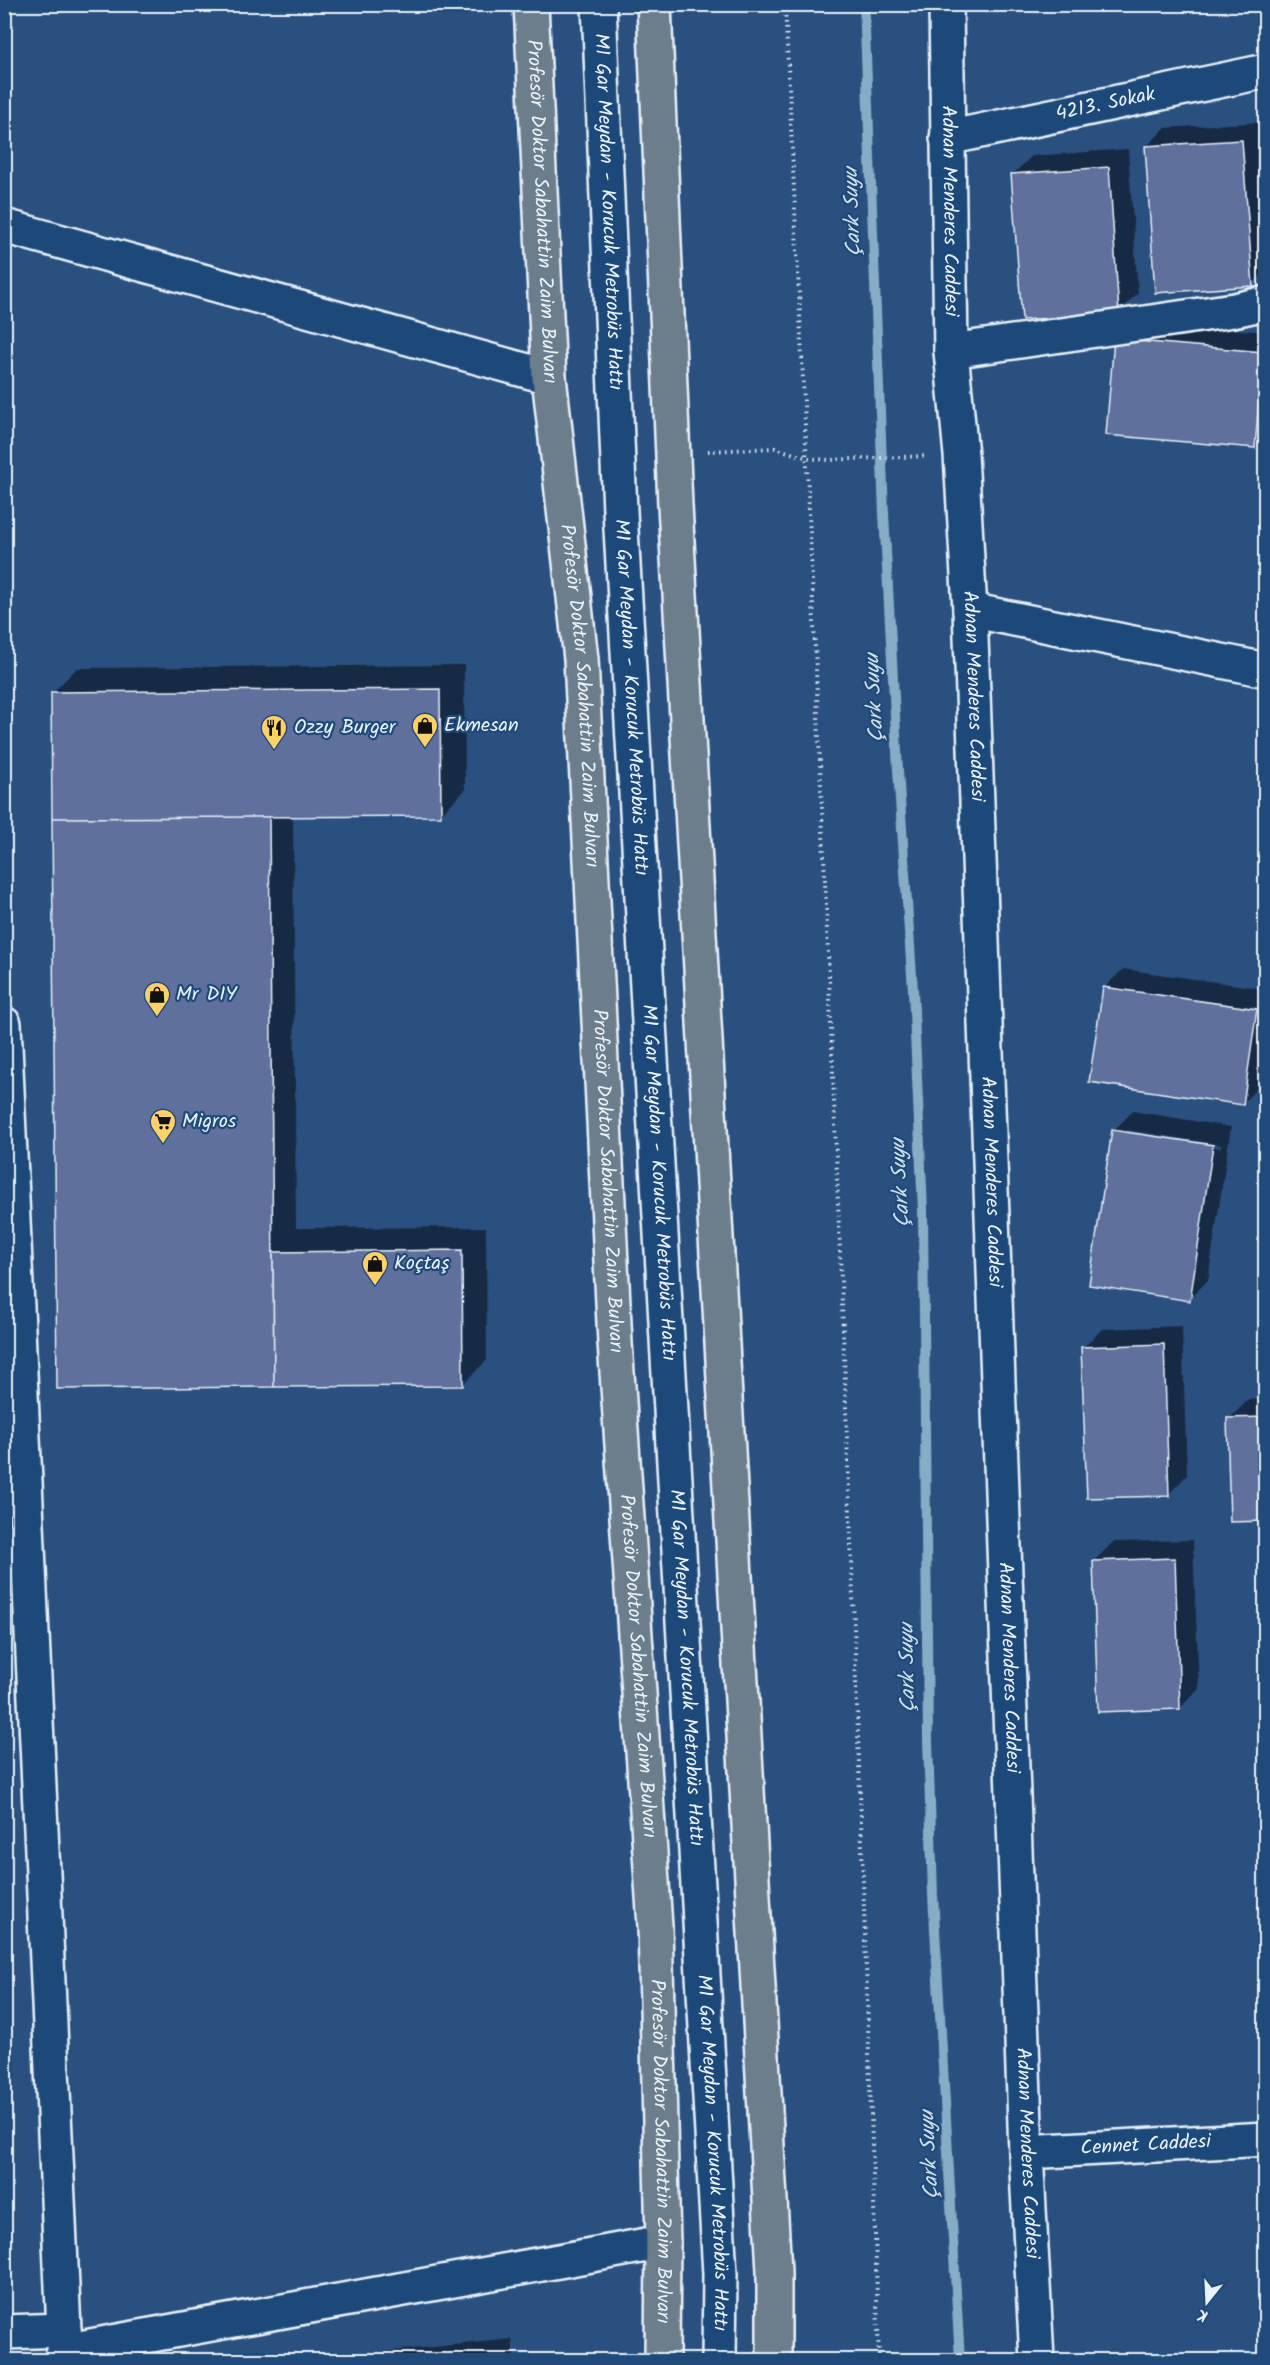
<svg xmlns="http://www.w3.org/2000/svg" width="1270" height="2365" font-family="Kalam,sans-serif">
	<rect width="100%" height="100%" fill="#2a5080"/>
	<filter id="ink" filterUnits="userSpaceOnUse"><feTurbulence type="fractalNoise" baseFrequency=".0167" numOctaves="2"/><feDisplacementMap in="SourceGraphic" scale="12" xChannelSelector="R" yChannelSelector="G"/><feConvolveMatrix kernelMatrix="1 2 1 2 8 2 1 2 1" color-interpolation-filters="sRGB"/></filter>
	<g filter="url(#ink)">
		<path fill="#0007" fill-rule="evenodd" d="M 1261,122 L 1266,190 L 1266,271 L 1252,285 L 1146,147 L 1165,128 Z
			M 1128,149 L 1138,293 L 1119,312 L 1013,174 L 1032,156 Z
			M 1134,321 L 1266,332 L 1266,435 L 1254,446 L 1107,433 Z
			M 464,665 L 465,790 L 441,814 L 293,815 L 296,1228 L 486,1227 L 487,1360 L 463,1384 L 59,1387 L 52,693 L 77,668 Z
			M 1123,969 L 1266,989 L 1266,1056 L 1261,1084 L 1243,1103 L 1104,988 Z
			M 1133,1111 L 1231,1127 L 1208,1280 L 1189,1299 L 1091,1284 L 1114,1130 ZM 1127,1130 L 1221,1145 L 1221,1148 L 1127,1133 Z
			M 1182,1326 L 1187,1475 L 1169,1494 L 1083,1348 L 1102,1329 Z
			M 1266,1399 L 1266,1520 L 1229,1419 L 1248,1400 Z
			M 1193,1540 L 1199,1689 L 1180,1708 L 1094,1561 L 1113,1542 Z
			M 512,2339 L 514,2360 L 303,2360 Z"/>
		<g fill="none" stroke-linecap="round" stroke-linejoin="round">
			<path stroke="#87acc5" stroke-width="10" d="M 864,4 L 884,514 L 898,770 L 913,990 L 923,1211 L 928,1741 L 933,1895 L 960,2360"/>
		</g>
		<path fill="#5e6f9d" stroke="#e8f1f8" stroke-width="1.5" d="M 1242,140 L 1253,286 L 1155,293 L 1145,146 Z
			M 1109,167 L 1119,313 L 1022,320 L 1011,174 Z
			M 1114,339 L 1263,352 L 1255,448 L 1106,435 Z
			M 440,689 L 441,816 L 52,818 L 51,692 Z
			M 269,817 L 274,1387 L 57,1389 L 52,818 Z
			M 1103,987 L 1257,1009 L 1243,1105 L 1089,1082 Z
			M 1112,1130 L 1213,1145 L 1190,1301 L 1089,1285 Z
			M 462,1250 L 463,1386 L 274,1387 L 273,1252 Z
			M 1164,1344 L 1169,1496 L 1087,1498 L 1081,1347 Z
			M 1266,1417 L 1266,1521 L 1230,1522 L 1227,1418 Z
			M 1175,1558 L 1180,1709 L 1098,1712 L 1093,1561 Z"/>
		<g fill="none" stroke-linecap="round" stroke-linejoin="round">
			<defs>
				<g id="minor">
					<path id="s1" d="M 599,4 L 620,511 L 720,2274 L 719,2360"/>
					<path id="s2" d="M 946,4 L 951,351 L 961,455 L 970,610 L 1026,2152 L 1037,2360"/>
					<path id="s3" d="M 947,138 L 1266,71"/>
					<path d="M 4,226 L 549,377"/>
					<path d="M 951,351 L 1234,310 L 1266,303"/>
					<path d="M 970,610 L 1266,670"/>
					<path d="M 4,1024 L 64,2330 L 63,2360"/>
					<path id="s4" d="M 1026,2152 L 1266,2139"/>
					<path d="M 4,2332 L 64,2330"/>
					<path d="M 63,2351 L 663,2242"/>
				</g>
				<g id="major">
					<path id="s5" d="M 531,4 L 549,377 L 581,659 L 615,1343 L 655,1926 L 663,2242 L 662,2360"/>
					<path d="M 654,4 L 675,505 L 774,2271 L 774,2360"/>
				</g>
			</defs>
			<use href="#minor" stroke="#e8f1f8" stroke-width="38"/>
			<use href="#major" stroke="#e8f1f8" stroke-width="38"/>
			<path stroke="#e8f1f8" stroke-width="4" stroke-dasharray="1.5 4.5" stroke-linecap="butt" d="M 785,4 C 824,790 854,1575 879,2360
				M 708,451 L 775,448 L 808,458 L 828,460 L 927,456"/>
			<use href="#minor" stroke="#1f4a7a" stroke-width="33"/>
			<use href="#major" stroke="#6c7d8b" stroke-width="33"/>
		</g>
	</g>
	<defs>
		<symbol id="shop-pin" viewBox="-11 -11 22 30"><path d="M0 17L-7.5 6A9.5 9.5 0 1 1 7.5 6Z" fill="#ffd166" stroke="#1f4a7a"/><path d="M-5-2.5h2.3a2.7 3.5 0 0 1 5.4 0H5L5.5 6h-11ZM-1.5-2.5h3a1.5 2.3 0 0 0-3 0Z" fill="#111"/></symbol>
		<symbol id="restaurant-pin" viewBox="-11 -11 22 30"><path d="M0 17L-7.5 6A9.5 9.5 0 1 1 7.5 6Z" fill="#ffd166" stroke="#1f4a7a"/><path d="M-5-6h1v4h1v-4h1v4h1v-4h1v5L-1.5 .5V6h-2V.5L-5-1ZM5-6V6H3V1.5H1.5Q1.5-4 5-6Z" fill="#111"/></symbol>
		<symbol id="supermarket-pin" viewBox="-11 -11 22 30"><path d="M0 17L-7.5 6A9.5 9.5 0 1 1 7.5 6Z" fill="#ffd166" stroke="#1f4a7a"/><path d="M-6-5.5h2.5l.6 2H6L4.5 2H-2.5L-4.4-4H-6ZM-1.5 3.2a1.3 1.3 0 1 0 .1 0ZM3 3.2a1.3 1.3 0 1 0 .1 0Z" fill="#111"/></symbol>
	</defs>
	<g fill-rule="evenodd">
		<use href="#shop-pin" x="410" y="711" width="30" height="40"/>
		<use href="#restaurant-pin" x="259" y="713" width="30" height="40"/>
		<use href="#shop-pin" x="142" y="980" width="30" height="40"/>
		<use href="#supermarket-pin" x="148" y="1107" width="30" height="40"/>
		<use href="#shop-pin" x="360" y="1249" width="30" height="40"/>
	</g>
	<g text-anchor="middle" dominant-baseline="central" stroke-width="4.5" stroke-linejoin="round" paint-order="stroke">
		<g font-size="20" fill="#e8f1f8" stroke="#1f4a7a">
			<text stroke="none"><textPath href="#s3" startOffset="162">4213. Sokak</textPath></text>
			<text stroke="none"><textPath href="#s5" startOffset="208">Profesör Doktor Sabahattin Zaim Bulvarı</textPath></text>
			<text stroke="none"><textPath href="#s1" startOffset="208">M1 Gar Meydan - Korucuk Metrobüs Hattı</textPath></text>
			<text stroke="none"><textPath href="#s2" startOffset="207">Adnan Menderes Caddesi</textPath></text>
			<text stroke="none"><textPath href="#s5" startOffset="694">Profesör Doktor Sabahattin Zaim Bulvarı</textPath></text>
			<text stroke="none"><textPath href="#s1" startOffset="694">M1 Gar Meydan - Korucuk Metrobüs Hattı</textPath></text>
			<text stroke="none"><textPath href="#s2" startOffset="693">Adnan Menderes Caddesi</textPath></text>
			<text stroke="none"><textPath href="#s5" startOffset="1180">Profesör Doktor Sabahattin Zaim Bulvarı</textPath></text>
			<text stroke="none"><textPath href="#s2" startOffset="1179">Adnan Menderes Caddesi</textPath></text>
			<text stroke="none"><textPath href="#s1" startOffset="1180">M1 Gar Meydan - Korucuk Metrobüs Hattı</textPath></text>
			<text stroke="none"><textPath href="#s5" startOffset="1666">Profesör Doktor Sabahattin Zaim Bulvarı</textPath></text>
			<text stroke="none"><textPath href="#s1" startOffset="1666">M1 Gar Meydan - Korucuk Metrobüs Hattı</textPath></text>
			<text stroke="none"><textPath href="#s2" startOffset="1665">Adnan Menderes Caddesi</textPath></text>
			<text stroke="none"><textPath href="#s4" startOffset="120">Cennet Caddesi</textPath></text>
			<text stroke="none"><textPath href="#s5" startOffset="2152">Profesör Doktor Sabahattin Zaim Bulvarı</textPath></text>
			<text stroke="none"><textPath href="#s1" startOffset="2152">M1 Gar Meydan - Korucuk Metrobüs Hattı</textPath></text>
			<text stroke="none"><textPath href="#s2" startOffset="2151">Adnan Menderes Caddesi</textPath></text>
		</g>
		<g font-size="20" fill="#e8f1f8" stroke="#1f4a7a" text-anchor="start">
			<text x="444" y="726">Ekmesan</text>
			<text x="294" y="728">Ozzy Burger</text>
			<text x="176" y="995">Mr DIY</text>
			<text x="182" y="1122">Migros</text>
			<text x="394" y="1264">Koçtaş</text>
		</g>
		<g font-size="21" font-style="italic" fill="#d0e0eb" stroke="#1f4a7a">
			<text transform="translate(853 212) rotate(-92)">Çark Suyu</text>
			<text transform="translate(875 698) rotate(-93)">Çark Suyu</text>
			<text transform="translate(901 1183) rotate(-93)">Çark Suyu</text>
			<text transform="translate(908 1668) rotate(-91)">Çark Suyu</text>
			<text transform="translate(930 2155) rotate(-93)">Çark Suyu</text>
		</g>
	</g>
	<rect width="1270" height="2365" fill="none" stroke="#1f4a7a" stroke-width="24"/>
	<rect x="12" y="12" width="1246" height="2341" fill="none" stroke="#e8f1f8" stroke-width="2" filter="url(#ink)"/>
	<g transform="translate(1207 2302) rotate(198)" stroke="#1f4a7a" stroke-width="4.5" paint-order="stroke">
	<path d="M0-4.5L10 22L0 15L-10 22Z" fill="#e8f1f8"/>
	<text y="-9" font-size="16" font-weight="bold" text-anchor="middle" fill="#e8f1f8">K</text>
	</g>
</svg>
